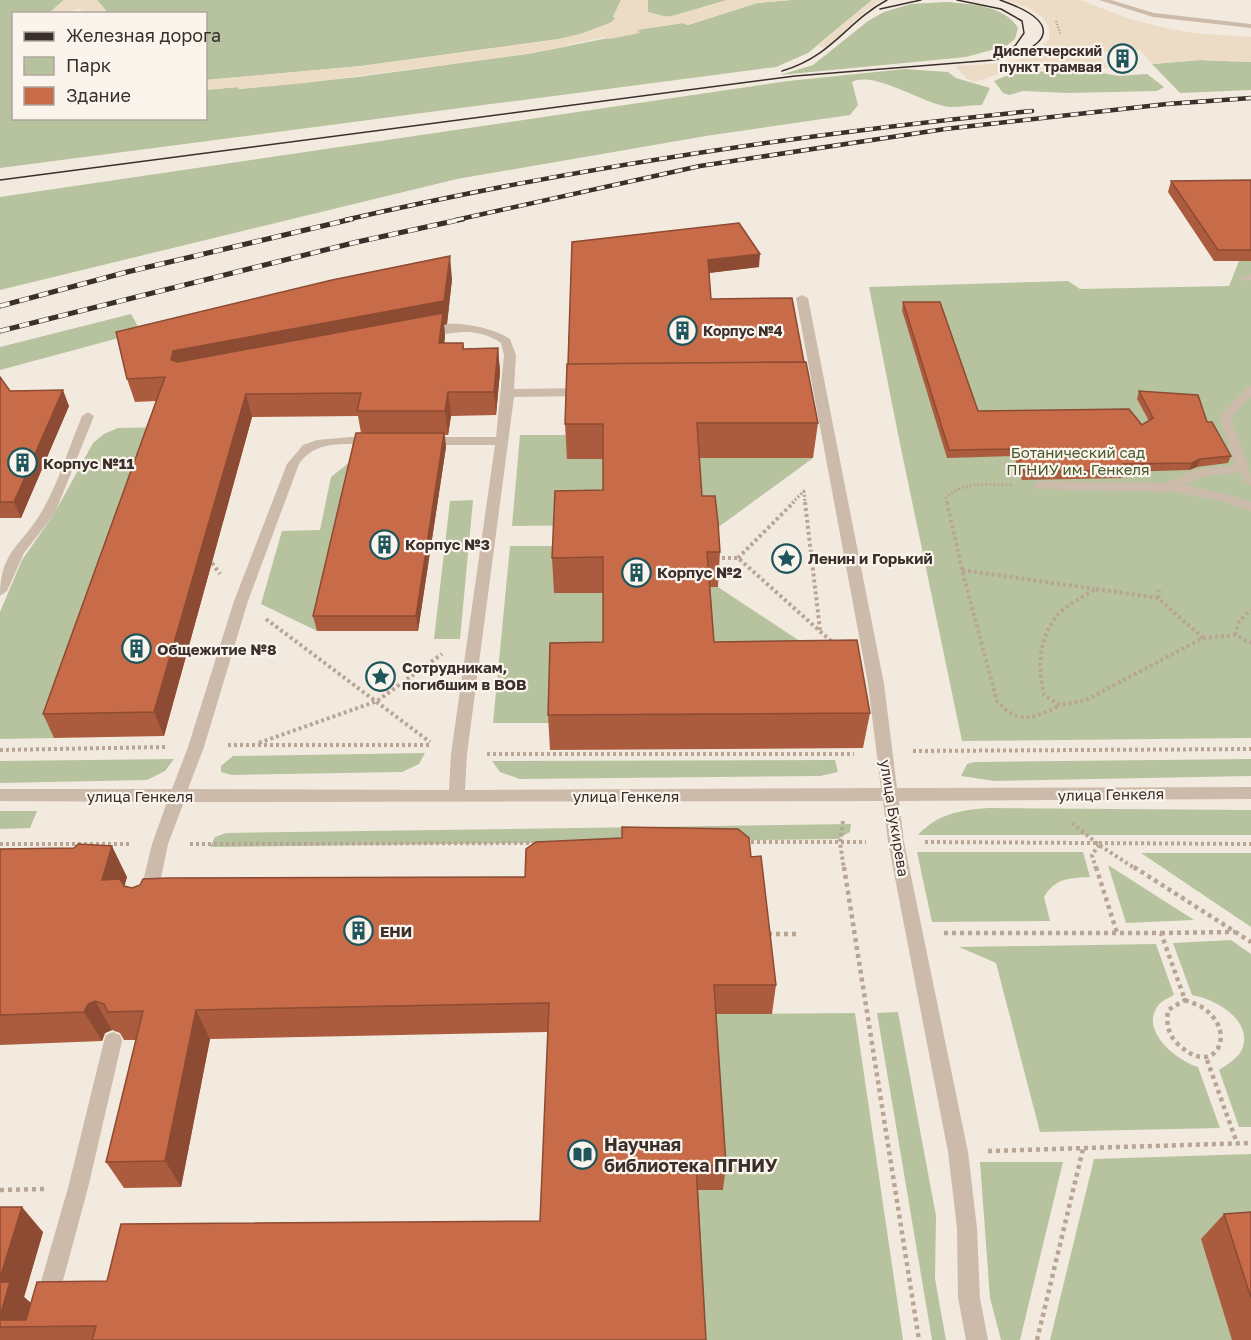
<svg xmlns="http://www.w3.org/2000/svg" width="1251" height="1340" font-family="'Golos Text',sans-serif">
	<rect width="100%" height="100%" fill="#f3eadf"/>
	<path fill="#b6c39e" d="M 0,0 L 64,0 L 49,13 L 14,14 L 14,118 L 206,118 L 206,90 L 237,87 L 239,89 L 358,77 L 527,54 L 639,32 L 636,30 L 683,23 L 688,25 L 757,3 L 791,0 L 872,0 L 808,53 L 776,67 L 0,168 Z
		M 97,0 L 621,0 L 613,17 L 616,18 C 602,32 577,35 559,39 L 361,66 L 206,80 L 206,14 L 108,13 Z
		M 648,0 L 727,0 L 675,16 L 662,17 L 648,12 Z
		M 946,2 C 969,4 1005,5 1018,28 L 1015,39 L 1006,46 L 966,57 L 780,75 L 813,65 L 868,21 L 884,12 L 911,4 Z
		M 1200,60 L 1251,62 L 1251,90 L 1180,93 L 1152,64 Z
		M 905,69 L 948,72 L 956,78 L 990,88 L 982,105 C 972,105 960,107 950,107 C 924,105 875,70 852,82 L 858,105 L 850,115 L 706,136 L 457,179 L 0,290 L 0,197 L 788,81 Z
		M 1052,71 L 1102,73 L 1119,76 L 1147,74 L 1164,87 L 1157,91 L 1069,93 L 1023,91 L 1009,95 L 1003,93 L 994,81 L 1013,73 Z
		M 1239,261 L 1251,261 L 1251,738 L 962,741 L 898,434 L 869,287 L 1068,281 L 1080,289 L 1229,286 Z
		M 131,314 L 141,332 L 0,370 L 0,347 Z
		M 163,427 L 54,738 L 0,739 L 0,612 L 22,560 L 54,514 L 93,443 L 104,434 L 118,428 Z
		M 520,435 L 567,435 L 567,459 L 604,459 L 604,525 L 512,526 Z
		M 356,457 L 317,631 L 261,604 L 282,531 L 320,530 L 331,477 Z
		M 695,458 L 813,458 L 713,531 L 700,531 Z
		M 473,500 L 460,639 L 434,639 L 450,501 Z
		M 510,546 L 556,546 L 604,593 L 604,677 L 550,723 L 493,723 Z
		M 705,587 L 718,587 L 851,675 L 712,677 Z
		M 425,753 L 419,764 L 402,772 L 232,775 L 221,772 L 221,766 L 233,756 Z
		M 174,759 L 165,771 L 147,780 L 0,783 L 0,761 Z
		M 1251,759 L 1251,776 L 995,781 L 961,776 L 967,764 L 975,762 Z
		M 835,760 L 838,772 L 820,776 L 520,779 L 500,772 L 492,761 Z
		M 988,808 L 1251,810 L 1251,835 L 918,835 C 937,814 960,810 988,808 Z
		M 0,811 L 37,811 L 30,828 L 0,829 Z
		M 851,824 L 850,832 L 838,839 L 210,847 L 215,837 L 226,833 Z
		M 917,852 L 1083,852 L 1090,877 C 1070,878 1055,878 1044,897 L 1050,921 L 932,922 Z
		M 1141,853 L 1251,853 L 1251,927 Z
		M 1108,865 L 1194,920 L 1126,923 Z
		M 1231,940 L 1251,954 L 1251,1127 L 1239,1127 L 1219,1070 C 1228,1064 1239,1058 1243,1047 C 1251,1018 1214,999 1192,995 L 1173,943 Z
		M 1156,944 L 1174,995 C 1167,999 1160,1001 1156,1009 C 1142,1033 1178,1061 1198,1067 L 1220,1128 L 1040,1132 L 996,963 L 959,947 Z
		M 898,1012 L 936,1216 L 935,1279 L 946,1340 L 932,1340 L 877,1013 Z
		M 855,1013 L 903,1340 L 702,1340 L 694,1190 L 723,1190 L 711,1014 Z
		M 1251,1154 L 1251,1237 L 1232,1340 L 1050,1340 L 1094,1159 Z
		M 980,1162 L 1063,1162 L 1020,1340 L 1001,1340 L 990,1298 Z"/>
	<path fill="#ecdcc6" d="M 64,0 L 97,0 L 108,13 L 90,13 L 78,9 L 64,13 L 49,13 Z
		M 621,0 L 648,0 L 648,12 L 668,17 L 727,0 L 791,0 L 757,3 L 688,25 L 682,23 L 637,30 L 640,33 L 609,39 L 605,37 L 567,45 L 570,46 L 527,54 L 306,83 L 239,89 L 237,87 L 206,90 L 206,80 L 361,66 L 559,39 L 583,33 L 612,22 L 616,18 L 613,17 Z
		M 872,0 L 883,0 L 867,10 L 826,48 L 818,46 Z
		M 1005,0 L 1080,0 L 1124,17 L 1161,27 L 1193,33 L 1251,37 L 1251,62 L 1200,60 L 1152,64 L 1140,50 L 1096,52 L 1108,68 L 1013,70 L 974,82 L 967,79 L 955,66 L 991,64 L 1018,60 L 1035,53 L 1049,39 L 1049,27 L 1042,17 L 1026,7 Z"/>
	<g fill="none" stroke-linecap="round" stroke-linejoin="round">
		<path stroke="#b8a594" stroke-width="2" stroke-dasharray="1.5 1.5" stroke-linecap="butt" d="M 1056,21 L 1061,35"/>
		<path stroke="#b8a594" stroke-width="3" stroke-dasharray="2 2" stroke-linecap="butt" d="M 804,491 L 805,503
			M 792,503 L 805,490
			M 947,503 L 946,498 C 963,480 989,485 1012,485"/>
		<path stroke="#b8a594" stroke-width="4" stroke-dasharray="3 3" stroke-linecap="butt" d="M 805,502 L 820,630
			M 947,502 L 962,570 L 997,701 C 1018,725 1035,719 1060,705
			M 716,558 L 738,558 L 832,642
			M 738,558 L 794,502
			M 212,563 L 220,574
			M 962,570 L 1095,589
			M 1096,589 L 1158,598 L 1203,638 L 1086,700 L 1060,705 L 1044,695 C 1037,665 1039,630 1064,609 C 1074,601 1086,595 1096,589 Z
			M 1158,598 L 1159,590
			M 266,619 L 430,742
			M 1235,635 L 1239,621 L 1251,610
			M 1203,638 L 1235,635 L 1251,643
			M 259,743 L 377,701 L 442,654
			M 228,745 L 430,745
			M 0,750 L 166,747
			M 913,751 L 1251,749
			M 487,754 L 854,754
			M 843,821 L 840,842 L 844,869
			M 1072,823 L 1099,845 L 1136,869
			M 745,842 L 866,842
			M 925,842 L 1251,844
			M 0,844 L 131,844
			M 190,844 L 539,843
			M 1096,869 L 1092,855 L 1099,845"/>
		<path stroke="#b8a594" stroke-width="4.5" stroke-dasharray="4 4" stroke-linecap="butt" d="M 844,867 L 919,1340
			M 1096,867 L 1117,933
			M 1134,867 L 1251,942
			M 944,933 L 1161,933 L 1185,1000
			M 1161,933 L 1235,932
			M 768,934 L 796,934
			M 1185,1000 C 1192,1003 1200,1005 1206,1010 C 1238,1035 1213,1079 1178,1044 C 1168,1035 1166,1023 1168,1010 Z
			M 1207,1060 L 1237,1143
			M 988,1151 L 1251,1143
			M 0,1190 L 44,1189
			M 1037,1340 L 1083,1149"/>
		<path fill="#cba" fill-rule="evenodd" d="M 1099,0 L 1111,0 L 1154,13 L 1251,24 L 1251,28 L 1153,17 Z
			M 1251,274 L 1251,280 L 1244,281 L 1239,278 Z
			M 802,295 L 808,298 L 884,684 L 897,788 L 1251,787 L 1251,799 L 899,801 L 904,842 L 968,1152 L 977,1228 L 980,1298 L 988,1340 L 966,1340 L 958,1298 L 957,1228 L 948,1152 L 888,842 L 883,801 L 184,802 L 168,844 L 157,898 L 154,903 L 148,905 L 142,903 L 139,898 L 152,844 L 167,802 L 0,801 L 0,789 L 172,789 L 188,747 L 234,601 L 287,464 L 303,445 L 317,440 L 350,437 L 372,437 L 378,441 L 372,445 C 346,444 316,439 299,464 L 248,601 L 204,747 L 188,789 L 449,790 L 451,754 L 495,445 L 426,445 L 420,441 L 426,437 L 496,437 L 504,355 L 501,343 C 491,336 481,333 469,332 C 457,331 429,338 421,332 C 441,316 491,326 510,339 L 516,355 L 514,389 L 586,388 L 592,392 L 586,396 L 514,397 L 467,754 L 465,790 L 881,788 L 868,684 L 796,298 Z
			M 1251,386 L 1251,397 L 1231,417 C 1237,440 1251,462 1251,485 L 1246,484 L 1239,472 L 1205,476 L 1184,485 L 1226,494 L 1251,502 L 1251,511 L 1222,501 L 1173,492 L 1039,489 L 1032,485 L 1039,481 L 1167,483 L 1197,469 L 1235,465 L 1219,416 L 1247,387 Z
			M 88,412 L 94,416 L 55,513 L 24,553 L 7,591 L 0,596 C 0,550 23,545 42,511 C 59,482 69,447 82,416 Z
			M 113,1032 L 120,1035 L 122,1041 L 88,1188 L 58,1299 L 55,1307 L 47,1310 L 39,1307 L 36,1299 L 68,1188 L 104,1041 L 106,1035 Z"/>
		<path stroke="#3a2f2a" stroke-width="1.5" d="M 957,0 L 1001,9 L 1022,21 L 1024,33 L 1015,46 L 995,54
			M 880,9 L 921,0
			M 782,71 C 833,56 846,22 887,0
			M 0,180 L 795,76 L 994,60 C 1054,47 1063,22 1000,0"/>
		<defs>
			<path id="rail-far1" d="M 345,220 C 572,168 801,134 1032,111
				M 456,220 L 700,166 L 945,129 L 1167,104 L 1251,98"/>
			<path id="rail" d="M 0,306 L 127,272 L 352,219
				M 0,331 L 357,242 L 463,219"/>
		</defs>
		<use href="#rail-far1" stroke="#3a2f2a" stroke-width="4.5"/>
		<use href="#rail" stroke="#3a2f2a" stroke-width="5"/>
		<use href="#rail-far1" stroke="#fbf4ec" stroke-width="3" stroke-dasharray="8" stroke-linecap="butt"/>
		<use href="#rail" stroke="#fbf4ec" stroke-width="4" stroke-dasharray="10" stroke-linecap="butt"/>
	</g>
	<path fill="#ac5c3e" d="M 1251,180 L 1251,261 L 1214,261 L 1168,192 L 1171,181 Z
		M 572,242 L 759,267 L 709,273 L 711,299 L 804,362 L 818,423 L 813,458 L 699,458 L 702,496 L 720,552 L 718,587 L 710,587 L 714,642 L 870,713 L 863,748 L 550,750 L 548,715 L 603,642 L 603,593 L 554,593 L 552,558 L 603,490 L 603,459 L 567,459 L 565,424 L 568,364 Z
		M 452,279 L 447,324 L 444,325 L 445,336 L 444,343 L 463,343 L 464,349 L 498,348 L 500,372 L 496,415 L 451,416 L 448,435 L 445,435 L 446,447 L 418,631 L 317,631 L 313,616 L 361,433 L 358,416 L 252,417 L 164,736 L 54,738 L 43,714 L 156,401 L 135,402 L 127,379 Z
		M 903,302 L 978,411 L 1142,425 L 1149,421 L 1137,399 L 1139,391 L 1207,422 L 1231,456 L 1228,463 L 1197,467 L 1189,470 L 1125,472 L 1123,478 L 1022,480 L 1014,456 L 947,458 L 902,310 Z
		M 0,377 L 10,391 L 69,406 L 21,518 L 0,518 Z
		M 0,849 L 127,877 L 124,886 L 132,888 L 525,877 L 751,857 L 776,985 L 772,1014 L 716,1014 L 726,1165 L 723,1190 L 698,1190 L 706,1340 L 0,1340 L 0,1207 L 43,1232 L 24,1297 L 31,1303 L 107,1281 L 540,1221 L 548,1032 L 210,1039 L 181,1187 L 124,1188 L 106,1162 L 136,1040 L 124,1040 L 120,1033 L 112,1030 L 105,1033 L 102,1041 L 0,1045 Z
		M 1251,1212 L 1251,1340 L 1232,1340 L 1201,1239 L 1224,1214 Z"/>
	<path fill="#8c4b32" d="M 760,254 L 759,267 L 708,273 L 708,260 Z
		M 450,256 L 452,279 L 447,324 L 444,325 L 445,336 L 442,367 L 180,374 L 171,360 L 173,351 Z
		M 498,348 L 500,372 L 496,415 L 494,392 Z
		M 63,390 L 69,406 L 21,518 L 14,502 Z
		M 448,392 L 451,416 L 448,435 L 445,411 Z
		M 246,394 L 252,417 L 164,736 L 154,712 Z
		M 444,433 L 446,447 L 418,631 L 416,616 Z
		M 1200,459 L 1197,467 L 1189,470 L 1192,463 Z
		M 112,846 L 127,877 L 118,910 L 102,880 Z
		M 95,1001 L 112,1030 L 105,1033 L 102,1041 L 84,1012 L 88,1004 Z
		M 196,1010 L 210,1039 L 181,1187 L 165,1161 Z
		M 22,1207 L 43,1232 L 24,1297 L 33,1305 L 26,1327 L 9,1327 L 0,1318 L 0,1278 Z"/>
	<path fill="#c86b48" stroke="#8c4b32" stroke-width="1.5" d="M 1251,180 L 1251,250 L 1218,250 L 1171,181 Z
		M 739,223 L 760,254 L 708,260 L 711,299 L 792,298 L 804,362 L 568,364 L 572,242 Z
		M 450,256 L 444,301 L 173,351 L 171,360 L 178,362 L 443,313 L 439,343 L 463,343 L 463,349 L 498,348 L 494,392 L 448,392 L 445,411 L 357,411 L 361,393 L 246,394 L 154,712 L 43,714 L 165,377 L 127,379 L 116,332 L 332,280 Z
		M 903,302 L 940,302 L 978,411 L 1129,409 L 1142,425 L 1153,418 L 1139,391 L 1198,395 L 1207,422 L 1212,422 L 1231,456 L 1200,459 L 1192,463 L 1123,464 L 1126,470 L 1024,472 L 1016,449 L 949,450 Z
		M 806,362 L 818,423 L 697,423 L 702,496 L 715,496 L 718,522 L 720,552 L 707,552 L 714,642 L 857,640 L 870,713 L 548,715 L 550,643 L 603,642 L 603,557 L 552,558 L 555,491 L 603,490 L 603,424 L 565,424 L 567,364 Z
		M 0,377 L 10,391 L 63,390 L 14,502 L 0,502 Z
		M 356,433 L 444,433 L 416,616 L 313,616 Z
		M 622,827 L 738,829 L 749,838 L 751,857 L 761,856 L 776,985 L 714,985 L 726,1165 L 696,1165 L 706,1340 L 92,1340 L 96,1326 L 0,1327 L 0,1318 L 2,1320 L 26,1320 L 37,1282 L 107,1281 L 121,1224 L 540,1221 L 549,1003 L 196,1010 L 165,1161 L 106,1162 L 143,1011 L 108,1012 L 104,1004 L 95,1001 L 88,1004 L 84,1012 L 0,1015 L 0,849 L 74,848 L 78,844 L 112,846 L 102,880 L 120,879 L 124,886 L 132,888 L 140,885 L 143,879 L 168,878 L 525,877 L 526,849 L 536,842 L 622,838 Z
		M 0,1207 L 22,1207 L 0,1278 Z
		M 1251,1212 L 1251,1298 L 1224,1214 Z
		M 0,1282 L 10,1282 L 0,1316 Z"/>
	<defs>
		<symbol id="building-ring" viewBox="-11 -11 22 22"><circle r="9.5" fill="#fbf4ec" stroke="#1e565c" stroke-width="1.5"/><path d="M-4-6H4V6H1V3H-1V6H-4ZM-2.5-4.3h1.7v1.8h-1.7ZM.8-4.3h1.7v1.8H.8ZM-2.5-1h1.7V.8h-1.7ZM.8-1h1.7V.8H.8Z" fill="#1e565c"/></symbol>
		<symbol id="sight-ring" viewBox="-11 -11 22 22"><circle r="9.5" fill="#fbf4ec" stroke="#1e565c" stroke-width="1.5"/><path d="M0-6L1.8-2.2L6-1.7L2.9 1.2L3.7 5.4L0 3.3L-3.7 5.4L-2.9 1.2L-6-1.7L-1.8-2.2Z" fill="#1e565c"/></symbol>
		<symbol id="library-ring" viewBox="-11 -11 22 22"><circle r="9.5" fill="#fbf4ec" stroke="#1e565c" stroke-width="1.5"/><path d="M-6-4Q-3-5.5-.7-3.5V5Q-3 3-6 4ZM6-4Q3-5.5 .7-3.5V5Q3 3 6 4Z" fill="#1e565c"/></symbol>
	</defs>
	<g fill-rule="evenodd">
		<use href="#building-ring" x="1106" y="42" width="33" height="33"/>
		<use href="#building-ring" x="666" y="314" width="33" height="33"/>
		<use href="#building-ring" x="6" y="446" width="33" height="33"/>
		<use href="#building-ring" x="368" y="528" width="33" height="33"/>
		<use href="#sight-ring" x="770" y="542" width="33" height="33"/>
		<use href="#building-ring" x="620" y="556" width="33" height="33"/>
		<use href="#building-ring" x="120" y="632" width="33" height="33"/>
		<use href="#sight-ring" x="364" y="660" width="33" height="33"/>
		<use href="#building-ring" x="342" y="914" width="33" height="33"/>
		<use href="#library-ring" x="566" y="1138" width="33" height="33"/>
	</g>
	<g text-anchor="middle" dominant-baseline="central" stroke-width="4.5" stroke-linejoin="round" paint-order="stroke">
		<g font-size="14" font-weight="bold" fill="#3a2f2a" stroke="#fbf4ec" text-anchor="end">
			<text x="1102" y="50">Диспетчерский<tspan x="1102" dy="16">пункт трамвая</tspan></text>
			<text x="703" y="330" text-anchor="start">Корпус №4</text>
		</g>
		<g font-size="15" fill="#47592d" stroke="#fbf4ec">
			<text x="1078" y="452">Ботанический сад<tspan x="1078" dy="17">ПГНИУ им. Генкеля</tspan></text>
		</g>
		<g font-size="15" font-weight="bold" fill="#3a2f2a" stroke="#fbf4ec" text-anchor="start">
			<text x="43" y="463">Корпус №11</text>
			<text x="405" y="544">Корпус №3</text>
			<text x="808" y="558">Ленин и Горький</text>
			<text x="657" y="572">Корпус №2</text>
			<text x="157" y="649">Общежитие №8</text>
			<text x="402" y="667">Сотрудникам,<tspan x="402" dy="17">погибшим в ВОВ</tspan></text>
			<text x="380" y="931">ЕНИ</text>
		</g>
		<g font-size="15" fill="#3a2f2a" stroke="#fbf4ec">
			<text transform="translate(1111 794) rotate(-1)">улица Генкеля</text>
			<text x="140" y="796">улица Генкеля</text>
			<text x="626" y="796">улица Генкеля</text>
			<text transform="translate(895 818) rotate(81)">улица Букирева</text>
		</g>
		<g font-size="18" font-weight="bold" fill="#3a2f2a" stroke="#fbf4ec" text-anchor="start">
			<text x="604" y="1144">Научная<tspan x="604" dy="21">библиотека ПГНИУ</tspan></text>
		</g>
	</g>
	<rect x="12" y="12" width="195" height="108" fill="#fbf4ec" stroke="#aea59e" stroke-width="1.5"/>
	<rect x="24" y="32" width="30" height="9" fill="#3a2f2a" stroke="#aea59e" stroke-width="1.5"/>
	<text x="66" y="42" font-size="18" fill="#3a2f2a">Железная дорога</text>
	<rect x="24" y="57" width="30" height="18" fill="#b6c39e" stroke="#aea59e" stroke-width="1.5"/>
	<text x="66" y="72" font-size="18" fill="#3a2f2a">Парк</text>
	<rect x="24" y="87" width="30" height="18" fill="#c86b48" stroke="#aea59e" stroke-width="1.5"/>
	<text x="66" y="102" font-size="18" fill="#3a2f2a">Здание</text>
</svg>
